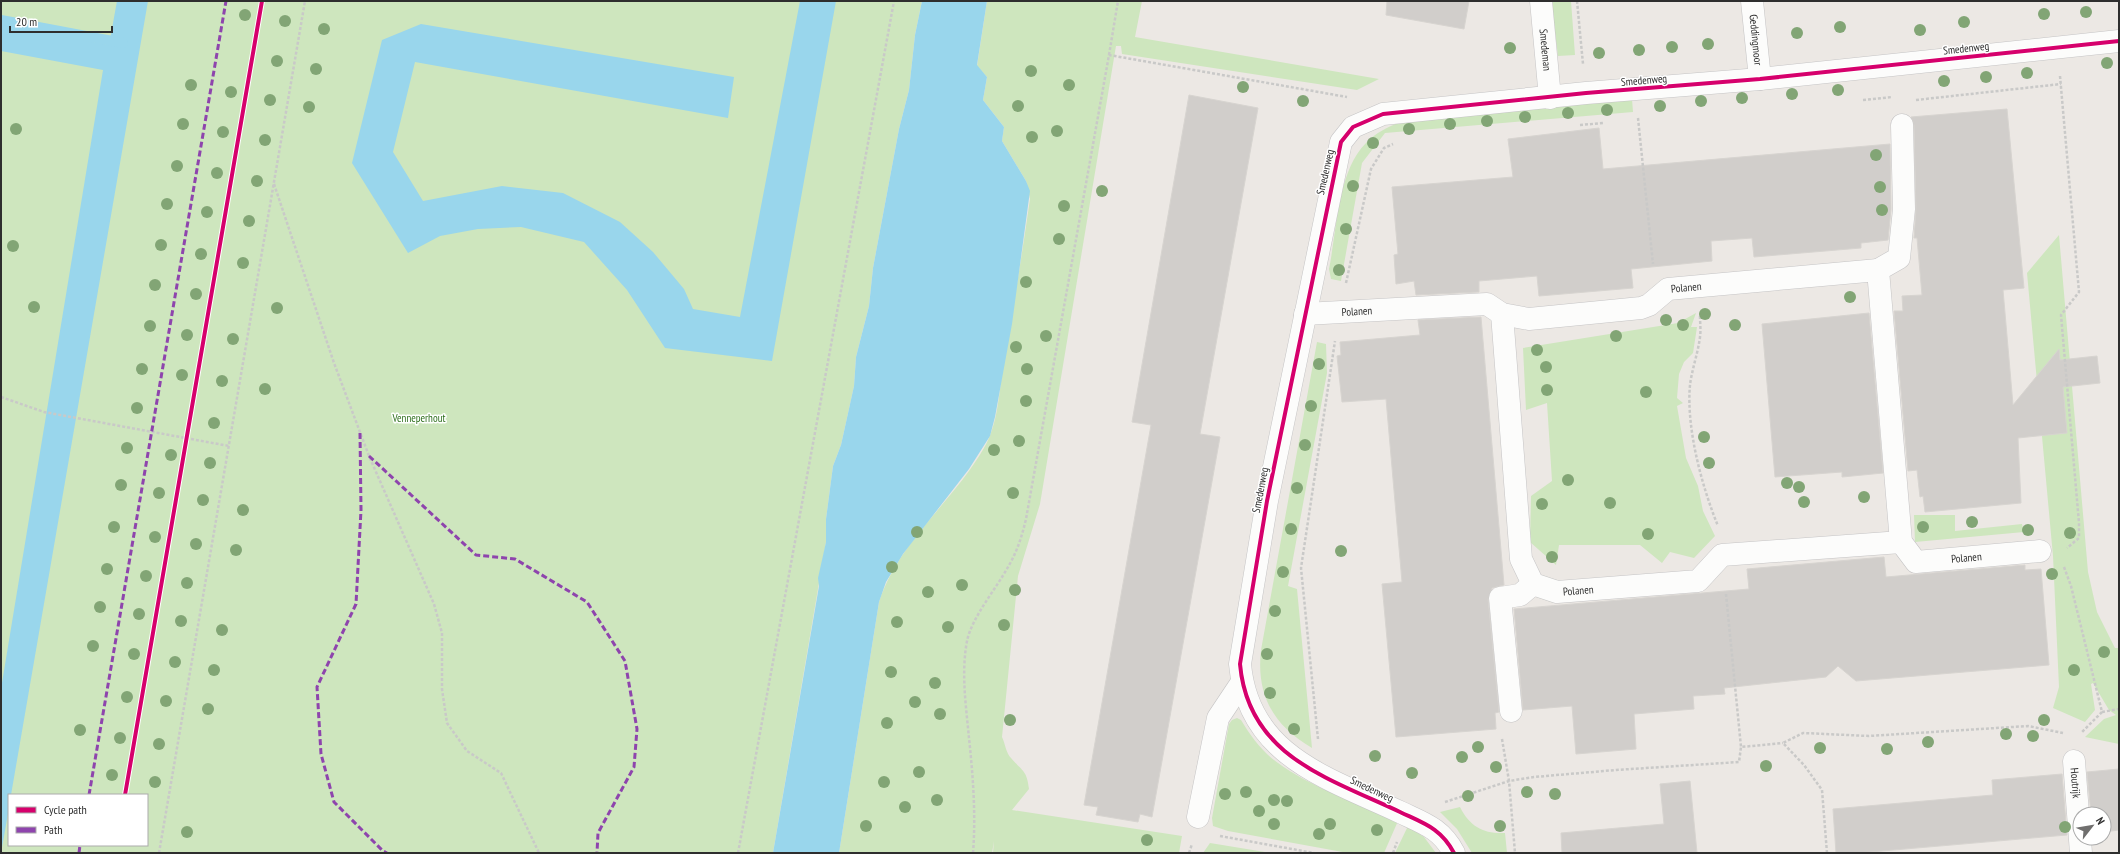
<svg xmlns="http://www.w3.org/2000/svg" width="2120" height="854" font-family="'PT Sans Narrow',sans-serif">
	<rect width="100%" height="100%" fill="#ece8e4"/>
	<path fill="#cee6be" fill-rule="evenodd" d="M 1,1 L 922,1 L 915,35 L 909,90 L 899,129 L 873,268 L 869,306 L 856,357 L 854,386 L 841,445 L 833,466 L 826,519 L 826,542 L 773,853 L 1,853 ZM 9,795 L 147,795 L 147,845 L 9,845 Z
		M 987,1 L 1142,1 L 1135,37 L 1379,79 L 1357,90 L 1122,54 L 1121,46 L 1116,46 L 1040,504 L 1018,576 L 1002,737 C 1005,743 1006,753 1011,758 C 1022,771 1027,770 1029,789 L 1012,810 L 1182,836 L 1179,853 L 993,853 L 994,841 L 992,853 L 839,853 L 879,602 C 899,541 953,502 984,448 C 998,424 999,393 1003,366 C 1013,310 1022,255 1030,199 L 1026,181 L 1002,141 L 1004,127 L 983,100 L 987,77 L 977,66 Z
		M 1551,1 L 1571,1 L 1575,55 L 1558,56 Z
		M 1632,99 L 1633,112 L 1385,133 L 1362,163 L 1341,281 L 1331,279 L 1329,269 C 1337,231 1337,172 1366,143 C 1375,133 1388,127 1400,122 Z
		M 2059,235 L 2088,572 L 2097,612 L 2115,648 L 2119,648 L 2119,744 L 2085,737 L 2104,719 L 2116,715 L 2109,710 L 2093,683 L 2091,684 L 2095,710 L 2085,722 L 2053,708 L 2059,687 L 2053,556 L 2027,273 Z
		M 1696,313 L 1691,327 L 1697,327 L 1693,353 L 1684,362 L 1679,374 L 1677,398 L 1683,403 L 1677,406 L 1686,458 L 1698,486 L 1703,511 L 1715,536 L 1694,558 L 1670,552 L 1662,563 L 1640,545 L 1559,545 L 1556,565 L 1530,542 L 1531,496 L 1552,481 L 1547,403 L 1526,410 L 1523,348 L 1678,323 Z
		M 1317,342 L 1326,344 L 1327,373 L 1288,586 L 1297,589 L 1312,748 C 1273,725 1256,695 1261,650 Z
		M 1914,515 L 1955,515 L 1955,531 L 2022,524 L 2024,532 L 1915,542 Z
		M 1237,718 L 1241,720 C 1250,735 1260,749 1274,760 C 1309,787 1358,803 1398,821 L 1384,853 L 1348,853 L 1228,831 L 1213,826 L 1212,818 L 1229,724 L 1232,720 Z
		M 1460,807 C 1470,827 1484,834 1505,833 L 1507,853 L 1472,853 L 1457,829 L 1440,812 Z
		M 1408,826 L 1424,837 L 1436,853 L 1395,853 Z
		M 1210,843 L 1271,853 L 1203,853 Z"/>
	<path fill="#99d6ec" d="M 117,1 L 148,1 L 11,795 L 9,795 L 9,808 L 1,853 L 1,689 L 103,70 L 1,51 L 1,24 L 109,45 Z
		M 800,1 L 836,1 L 772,361 L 665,348 L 627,290 L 584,242 L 521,227 L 478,229 L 440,236 L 408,253 L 352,163 L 382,40 L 421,24 L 734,77 L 728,118 L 415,62 L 393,152 L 423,201 L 502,186 L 563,193 L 620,222 L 653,252 L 684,289 L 693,309 L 740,317 Z
		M 922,1 L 987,1 L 977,65 L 987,77 L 983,100 L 1004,127 L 1002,141 L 1026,181 L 1030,191 L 1012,324 L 995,417 L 990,436 L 969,469 L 903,554 L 886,582 L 879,602 L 839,853 L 773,853 L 819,586 L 818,578 L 826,542 L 826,519 L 833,466 L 841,445 L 854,386 L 856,357 L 869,306 L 873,268 L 899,129 L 909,90 L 915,35 Z"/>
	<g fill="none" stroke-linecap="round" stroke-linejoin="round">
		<path stroke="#99d6ec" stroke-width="10" d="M 1,20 L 123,43"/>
	</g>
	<path fill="#d1cecb" stroke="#d7d4d0" d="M 1387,1 L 1469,1 L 1464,29 L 1386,15 Z
		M 1189,95 L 1258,108 L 1200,434 L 1220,437 L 1152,817 L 1140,814 L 1138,822 L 1096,815 L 1098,807 L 1084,805 L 1151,425 L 1132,422 Z
		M 2007,109 L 2024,288 L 2003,290 L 2013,405 L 2059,349 L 2060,360 L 2097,356 L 2100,383 L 2063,387 L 2067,433 L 2018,438 L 2021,503 L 1925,512 L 1923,496 L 1920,497 L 1917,470 L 1908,471 L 1894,311 L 1903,311 L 1902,296 L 1922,295 L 1917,238 L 1914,238 L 1916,209 L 1914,125 L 1911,117 Z
		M 1599,128 L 1603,169 L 1890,144 L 1891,209 L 1888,240 L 1861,243 L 1861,248 L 1754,257 L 1752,238 L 1711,241 L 1712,261 L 1631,269 L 1633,288 L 1539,296 L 1537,276 L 1479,281 L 1479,292 L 1416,295 L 1414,281 L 1396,284 L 1394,255 L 1398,254 L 1392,187 L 1513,177 L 1508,139 Z
		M 1869,313 L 1883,473 L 1842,477 L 1842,472 L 1775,477 L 1762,324 Z
		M 1481,317 L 1504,585 L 1492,588 L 1488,599 L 1499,712 L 1495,713 L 1496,729 L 1396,737 L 1382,584 L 1402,582 L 1386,399 L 1342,402 L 1337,356 L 1341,355 L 1340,342 L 1420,335 L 1418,320 Z
		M 1884,557 L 1886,577 L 2025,565 L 2025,570 L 2041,569 L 2049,665 L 1856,681 L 1838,666 L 1826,677 L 1724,688 L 1725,694 L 1693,696 L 1694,709 L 1634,714 L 1636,749 L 1576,754 L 1572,706 L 1523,710 L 1514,609 L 1749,589 L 1747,569 Z
		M 2119,769 L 2119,830 L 2104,832 L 2104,814 L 2091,814 L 2087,772 Z
		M 2062,774 L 2067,835 L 1859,853 L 1836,853 L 1833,809 L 1993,795 L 1992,780 Z
		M 1690,781 L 1697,853 L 1562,853 L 1561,833 L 1664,824 L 1660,784 Z"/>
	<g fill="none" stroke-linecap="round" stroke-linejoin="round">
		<defs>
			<g id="minor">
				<path id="s1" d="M 1541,1 L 1550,98"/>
				<path id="s2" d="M 1752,1 L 1760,79"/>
				<path id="s3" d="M 1902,125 L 1904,209 L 1899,258 L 1878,270 L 1901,542 L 1916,562 L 2040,551"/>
				<path id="s4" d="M 1305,314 L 1487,304 L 1502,314 L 1529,319 L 1641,308 L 1649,305 L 1668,289 L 1878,270"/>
				<path id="s5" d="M 1502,314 L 1521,559 L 1533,584 L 1557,592 L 1698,581 L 1722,555 L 1901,542"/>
				<path d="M 1511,711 L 1500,598 L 1520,595 L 1533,584"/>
				<path id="s6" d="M 2074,761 L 2081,853"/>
				<path d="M 1198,817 L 1218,718 L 1242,682"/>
				<path d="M 1454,853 C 1441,828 1423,823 1400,812 C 1328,778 1248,756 1240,664 L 1267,501 L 1341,142 L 1353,127 L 1383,114 L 1586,93 L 1760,79 L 2119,41"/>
			</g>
		</defs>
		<use href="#minor" stroke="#c5c4c5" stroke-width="23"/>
		<path stroke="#c9c9c8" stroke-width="2.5" stroke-dasharray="3 2" stroke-linecap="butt" d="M 1577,1 L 1583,64
			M 1109,55 L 1118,1
			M 2060,76 L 2079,292 L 2061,315 L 2079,523 L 2079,538 L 2067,548
			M 1863,100 L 1892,97
			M 1916,100 L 2061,84
			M 1638,118 L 1653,264
			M 1580,125 L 1603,123
			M 274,184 L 334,363 L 369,456 L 434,604 L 442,633 L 442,689 L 447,723 L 467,751 L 501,773 L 539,853
			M 1346,283 L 1371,169 L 1384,148 L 1393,144
			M 1700,316 C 1700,323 1701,330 1700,337 C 1698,353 1692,369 1690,385 C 1686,428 1702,487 1718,526
			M 1,397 L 44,412 L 229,446
			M 2064,567 L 2071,586 L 2102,712 L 2081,733
			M 1726,594 L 1741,747
			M 2102,712 L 2119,709
			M 1318,739 L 1301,568 L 1335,341
			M 1502,739 L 1509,781 L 1534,777 L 1616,770 L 1739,762 L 1741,747 L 1783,743
			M 1445,802 L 1509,781 L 1515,853
			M 1220,836 L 1314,853
			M 159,853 L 305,1
			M 738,853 L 894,1
			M 973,853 C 976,815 973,776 969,738 C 966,706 961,673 967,641 C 972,617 996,589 1008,567 C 1017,552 1022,536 1026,519 L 1109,55 L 1347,97
			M 1189,853 L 1192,844
			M 1393,853 L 1397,842
			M 1827,853 L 1822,790 L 1804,765 L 1783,743 L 1803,733 L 1869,736 L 2028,726 L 2063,733"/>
		<use href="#minor" stroke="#fcfcfb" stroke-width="22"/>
		<path stroke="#8e44ad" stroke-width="3" stroke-dasharray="6 3" stroke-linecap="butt" d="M 360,433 L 361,510 L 356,604 L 317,687 L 321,754 L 334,802 L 383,851 L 387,853
			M 369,456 L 476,555 L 515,559 L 587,602 L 625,661 L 637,729 L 634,767 L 598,833 L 597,853
			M 89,795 L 226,1
			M 79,853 L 80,845"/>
		<defs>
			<path id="cycleway" d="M 125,795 L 262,1
				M 1454,853 C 1441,828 1423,823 1400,812 C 1328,778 1248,756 1240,664 L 1267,501 L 1341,142 L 1353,127 L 1383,114 L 1586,93 L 1760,79 L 2119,41"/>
		</defs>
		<use href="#cycleway" stroke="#fff" stroke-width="6"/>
		<use href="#cycleway" stroke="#d6006c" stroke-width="4"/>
	</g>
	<g fill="#82a575">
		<circle cx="2086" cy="12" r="6"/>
		<circle cx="2044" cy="14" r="6"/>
		<circle cx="245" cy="15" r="6"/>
		<circle cx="285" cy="21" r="6"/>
		<circle cx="1964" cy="22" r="6"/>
		<circle cx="1840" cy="27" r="6"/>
		<circle cx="324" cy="29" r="6"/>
		<circle cx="1920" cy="30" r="6"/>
		<circle cx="1797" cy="33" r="6"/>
		<circle cx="1708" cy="44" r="6"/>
		<circle cx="1672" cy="47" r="6"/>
		<circle cx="1510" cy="48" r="6"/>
		<circle cx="1639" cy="50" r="6"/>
		<circle cx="1599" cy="53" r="6"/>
		<circle cx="277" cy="61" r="6"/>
		<circle cx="2107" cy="63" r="6"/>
		<circle cx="316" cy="69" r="6"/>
		<circle cx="1031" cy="71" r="6"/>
		<circle cx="2027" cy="73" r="6"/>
		<circle cx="1986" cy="77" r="6"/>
		<circle cx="1944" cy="81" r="6"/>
		<circle cx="191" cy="85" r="6"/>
		<circle cx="1069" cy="85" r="6"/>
		<circle cx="1243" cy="87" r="6"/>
		<circle cx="1838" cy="90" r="6"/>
		<circle cx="231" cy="92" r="6"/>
		<circle cx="1792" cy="94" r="6"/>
		<circle cx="1742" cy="98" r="6"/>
		<circle cx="270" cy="100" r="6"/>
		<circle cx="1303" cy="101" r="6"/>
		<circle cx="1701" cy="101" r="6"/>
		<circle cx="1018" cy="106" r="6"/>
		<circle cx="1660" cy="106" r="6"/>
		<circle cx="309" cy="107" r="6"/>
		<circle cx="1607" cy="110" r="6"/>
		<circle cx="1568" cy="113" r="6"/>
		<circle cx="1525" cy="117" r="6"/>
		<circle cx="1487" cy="121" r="6"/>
		<circle cx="183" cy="124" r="6"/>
		<circle cx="1450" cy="124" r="6"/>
		<circle cx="16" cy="129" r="6"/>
		<circle cx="1409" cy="129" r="6"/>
		<circle cx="1057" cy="131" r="6"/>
		<circle cx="223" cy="132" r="6"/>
		<circle cx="1032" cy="137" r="6"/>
		<circle cx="265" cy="140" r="6"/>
		<circle cx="1373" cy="143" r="6"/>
		<circle cx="1876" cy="155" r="6"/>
		<circle cx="177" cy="166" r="6"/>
		<circle cx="217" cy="173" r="6"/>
		<circle cx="257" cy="181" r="6"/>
		<circle cx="1353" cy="186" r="6"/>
		<circle cx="1880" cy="187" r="6"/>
		<circle cx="1102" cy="191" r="6"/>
		<circle cx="167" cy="204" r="6"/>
		<circle cx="1064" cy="206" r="6"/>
		<circle cx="1882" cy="210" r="6"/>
		<circle cx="207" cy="212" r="6"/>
		<circle cx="249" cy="221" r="6"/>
		<circle cx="1346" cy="229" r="6"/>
		<circle cx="1059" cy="239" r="6"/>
		<circle cx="161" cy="245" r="6"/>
		<circle cx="13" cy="246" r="6"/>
		<circle cx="201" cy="254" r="6"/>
		<circle cx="243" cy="263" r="6"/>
		<circle cx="1339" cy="270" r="6"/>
		<circle cx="1026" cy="282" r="6"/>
		<circle cx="155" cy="285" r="6"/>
		<circle cx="196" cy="294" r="6"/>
		<circle cx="1850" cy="297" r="6"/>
		<circle cx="34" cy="307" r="6"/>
		<circle cx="277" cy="308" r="6"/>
		<circle cx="1705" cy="314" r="6"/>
		<circle cx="1666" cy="320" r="6"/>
		<circle cx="1683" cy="325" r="6"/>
		<circle cx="1735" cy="325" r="6"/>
		<circle cx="150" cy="326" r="6"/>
		<circle cx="187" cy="335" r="6"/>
		<circle cx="1046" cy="336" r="6"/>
		<circle cx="1616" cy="336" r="6"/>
		<circle cx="233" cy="339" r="6"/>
		<circle cx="1016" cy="347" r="6"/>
		<circle cx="1537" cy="350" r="6"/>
		<circle cx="1319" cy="364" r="6"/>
		<circle cx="1546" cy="367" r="6"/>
		<circle cx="142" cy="369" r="6"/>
		<circle cx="1027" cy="369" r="6"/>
		<circle cx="182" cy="375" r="6"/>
		<circle cx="222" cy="381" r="6"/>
		<circle cx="265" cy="389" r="6"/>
		<circle cx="1547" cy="390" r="6"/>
		<circle cx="1646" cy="392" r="6"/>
		<circle cx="1026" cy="401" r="6"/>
		<circle cx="1311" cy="406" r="6"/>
		<circle cx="137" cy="408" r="6"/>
		<circle cx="214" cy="423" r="6"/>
		<circle cx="1704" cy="437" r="6"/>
		<circle cx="1019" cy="441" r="6"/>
		<circle cx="1305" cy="445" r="6"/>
		<circle cx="127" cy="448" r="6"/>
		<circle cx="994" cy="450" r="6"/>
		<circle cx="171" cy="455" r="6"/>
		<circle cx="210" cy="463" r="6"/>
		<circle cx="1709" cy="463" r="6"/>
		<circle cx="1568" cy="480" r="6"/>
		<circle cx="1787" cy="483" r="6"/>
		<circle cx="121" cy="485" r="6"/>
		<circle cx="1799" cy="487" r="6"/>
		<circle cx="1297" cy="488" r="6"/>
		<circle cx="159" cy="493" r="6"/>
		<circle cx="1013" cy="493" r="6"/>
		<circle cx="1864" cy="497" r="6"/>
		<circle cx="203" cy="500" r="6"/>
		<circle cx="1804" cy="502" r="6"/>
		<circle cx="1610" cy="503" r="6"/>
		<circle cx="1542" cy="504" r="6"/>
		<circle cx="243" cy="510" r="6"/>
		<circle cx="1972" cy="522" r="6"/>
		<circle cx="114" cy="527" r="6"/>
		<circle cx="1923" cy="527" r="6"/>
		<circle cx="1291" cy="529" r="6"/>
		<circle cx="2028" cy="530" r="6"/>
		<circle cx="917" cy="532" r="6"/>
		<circle cx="2070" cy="533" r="6"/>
		<circle cx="1648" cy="534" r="6"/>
		<circle cx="155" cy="537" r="6"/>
		<circle cx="196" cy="544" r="6"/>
		<circle cx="236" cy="550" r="6"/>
		<circle cx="1341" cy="551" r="6"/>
		<circle cx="1552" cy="557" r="6"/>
		<circle cx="892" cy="567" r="6"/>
		<circle cx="107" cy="569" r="6"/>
		<circle cx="1283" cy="572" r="6"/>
		<circle cx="2052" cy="574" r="6"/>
		<circle cx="146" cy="576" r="6"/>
		<circle cx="187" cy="583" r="6"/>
		<circle cx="962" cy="585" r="6"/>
		<circle cx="1015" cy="590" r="6"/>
		<circle cx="928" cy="592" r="6"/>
		<circle cx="100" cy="607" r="6"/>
		<circle cx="1275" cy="611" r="6"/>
		<circle cx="139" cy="614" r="6"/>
		<circle cx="181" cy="621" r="6"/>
		<circle cx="897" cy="622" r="6"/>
		<circle cx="1004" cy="625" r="6"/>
		<circle cx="948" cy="627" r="6"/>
		<circle cx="222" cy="630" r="6"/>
		<circle cx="93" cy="646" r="6"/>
		<circle cx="2104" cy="652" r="6"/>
		<circle cx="134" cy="654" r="6"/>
		<circle cx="1267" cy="654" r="6"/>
		<circle cx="175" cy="662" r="6"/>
		<circle cx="214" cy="670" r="6"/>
		<circle cx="2074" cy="670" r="6"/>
		<circle cx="891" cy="672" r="6"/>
		<circle cx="935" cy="683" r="6"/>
		<circle cx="1270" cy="693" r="6"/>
		<circle cx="127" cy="697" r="6"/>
		<circle cx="166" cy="701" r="6"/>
		<circle cx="915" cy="702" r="6"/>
		<circle cx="208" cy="709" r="6"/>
		<circle cx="940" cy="714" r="6"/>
		<circle cx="1010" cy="720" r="6"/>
		<circle cx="2044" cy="720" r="6"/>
		<circle cx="887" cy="723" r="6"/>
		<circle cx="1294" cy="729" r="6"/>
		<circle cx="80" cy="730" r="6"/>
		<circle cx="2006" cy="734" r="6"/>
		<circle cx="2033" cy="736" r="6"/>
		<circle cx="120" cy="738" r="6"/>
		<circle cx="1928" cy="742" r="6"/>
		<circle cx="159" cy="744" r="6"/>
		<circle cx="1478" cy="747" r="6"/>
		<circle cx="1820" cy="748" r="6"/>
		<circle cx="1887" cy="749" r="6"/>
		<circle cx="1375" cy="756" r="6"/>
		<circle cx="1462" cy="757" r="6"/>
		<circle cx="1766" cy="766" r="6"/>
		<circle cx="1496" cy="767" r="6"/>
		<circle cx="919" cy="772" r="6"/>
		<circle cx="1412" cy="773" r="6"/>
		<circle cx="112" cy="775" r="6"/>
		<circle cx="155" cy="782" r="6"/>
		<circle cx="884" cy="782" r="6"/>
		<circle cx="1246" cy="792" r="6"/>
		<circle cx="1527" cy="792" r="6"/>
		<circle cx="1225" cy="794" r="6"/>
		<circle cx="1555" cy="794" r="6"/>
		<circle cx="1468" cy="796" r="6"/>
		<circle cx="937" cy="800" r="6"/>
		<circle cx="1274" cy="800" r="6"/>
		<circle cx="1287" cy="801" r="6"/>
		<circle cx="905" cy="807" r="6"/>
		<circle cx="1259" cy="811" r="6"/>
		<circle cx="1274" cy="824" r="6"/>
		<circle cx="1330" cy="824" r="6"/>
		<circle cx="866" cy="826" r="6"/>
		<circle cx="1500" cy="826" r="6"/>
		<circle cx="2065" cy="827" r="6"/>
		<circle cx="1377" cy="830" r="6"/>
		<circle cx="187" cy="832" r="6"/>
		<circle cx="1319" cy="834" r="6"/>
		<circle cx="1147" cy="840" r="6"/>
	</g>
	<g text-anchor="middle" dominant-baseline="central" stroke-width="3" stroke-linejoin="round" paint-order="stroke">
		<g font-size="11" fill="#2e2e2e" stroke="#fff">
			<text stroke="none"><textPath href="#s2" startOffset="39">Geddingmoor</textPath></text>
			<text transform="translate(1966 48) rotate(-6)">Smedenweg</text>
			<text stroke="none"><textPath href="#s1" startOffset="49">Smedeman</textPath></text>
			<text transform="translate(1644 80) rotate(-5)">Smedenweg</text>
			<text transform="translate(1325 172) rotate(-77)">Smedenweg</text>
			<text stroke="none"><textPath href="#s4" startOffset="392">Polanen</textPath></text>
			<text stroke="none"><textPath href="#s4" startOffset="52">Polanen</textPath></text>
			<text transform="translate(1260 490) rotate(-79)">Smedenweg</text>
			<text stroke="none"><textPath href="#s3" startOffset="506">Polanen</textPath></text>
			<text stroke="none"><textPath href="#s5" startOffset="320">Polanen</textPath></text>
			<text stroke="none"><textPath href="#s6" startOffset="22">Houtrijk</textPath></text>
			<text transform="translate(1372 789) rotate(25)">Smedenweg</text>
		</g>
		<g font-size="11" fill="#2c6e1b" stroke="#fff">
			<text x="419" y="418">Venneperhout</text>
		</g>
	</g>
	<rect width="2120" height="854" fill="none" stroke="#2e2e2e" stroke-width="4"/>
	<rect x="8" y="794" width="140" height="52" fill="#ffffff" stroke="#ababab"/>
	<rect x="16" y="807" width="20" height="6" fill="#d6006c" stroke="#ababab"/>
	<text x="44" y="814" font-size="12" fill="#2e2e2e">Cycle path</text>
	<rect x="16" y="827" width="20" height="6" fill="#8e44ad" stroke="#ababab"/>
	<text x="44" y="834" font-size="12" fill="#2e2e2e">Path</text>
	<g transform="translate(2092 826) rotate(59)"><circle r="19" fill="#ffffff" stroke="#ababab"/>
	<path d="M0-3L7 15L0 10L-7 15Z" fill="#706f6e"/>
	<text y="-6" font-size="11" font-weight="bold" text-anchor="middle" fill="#2e2e2e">N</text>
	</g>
	<path d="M10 26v6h102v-6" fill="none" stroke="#2e2e2e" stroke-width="2"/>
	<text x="16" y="26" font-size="12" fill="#2e2e2e" stroke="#ffffff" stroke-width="3" paint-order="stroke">20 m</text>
</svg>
